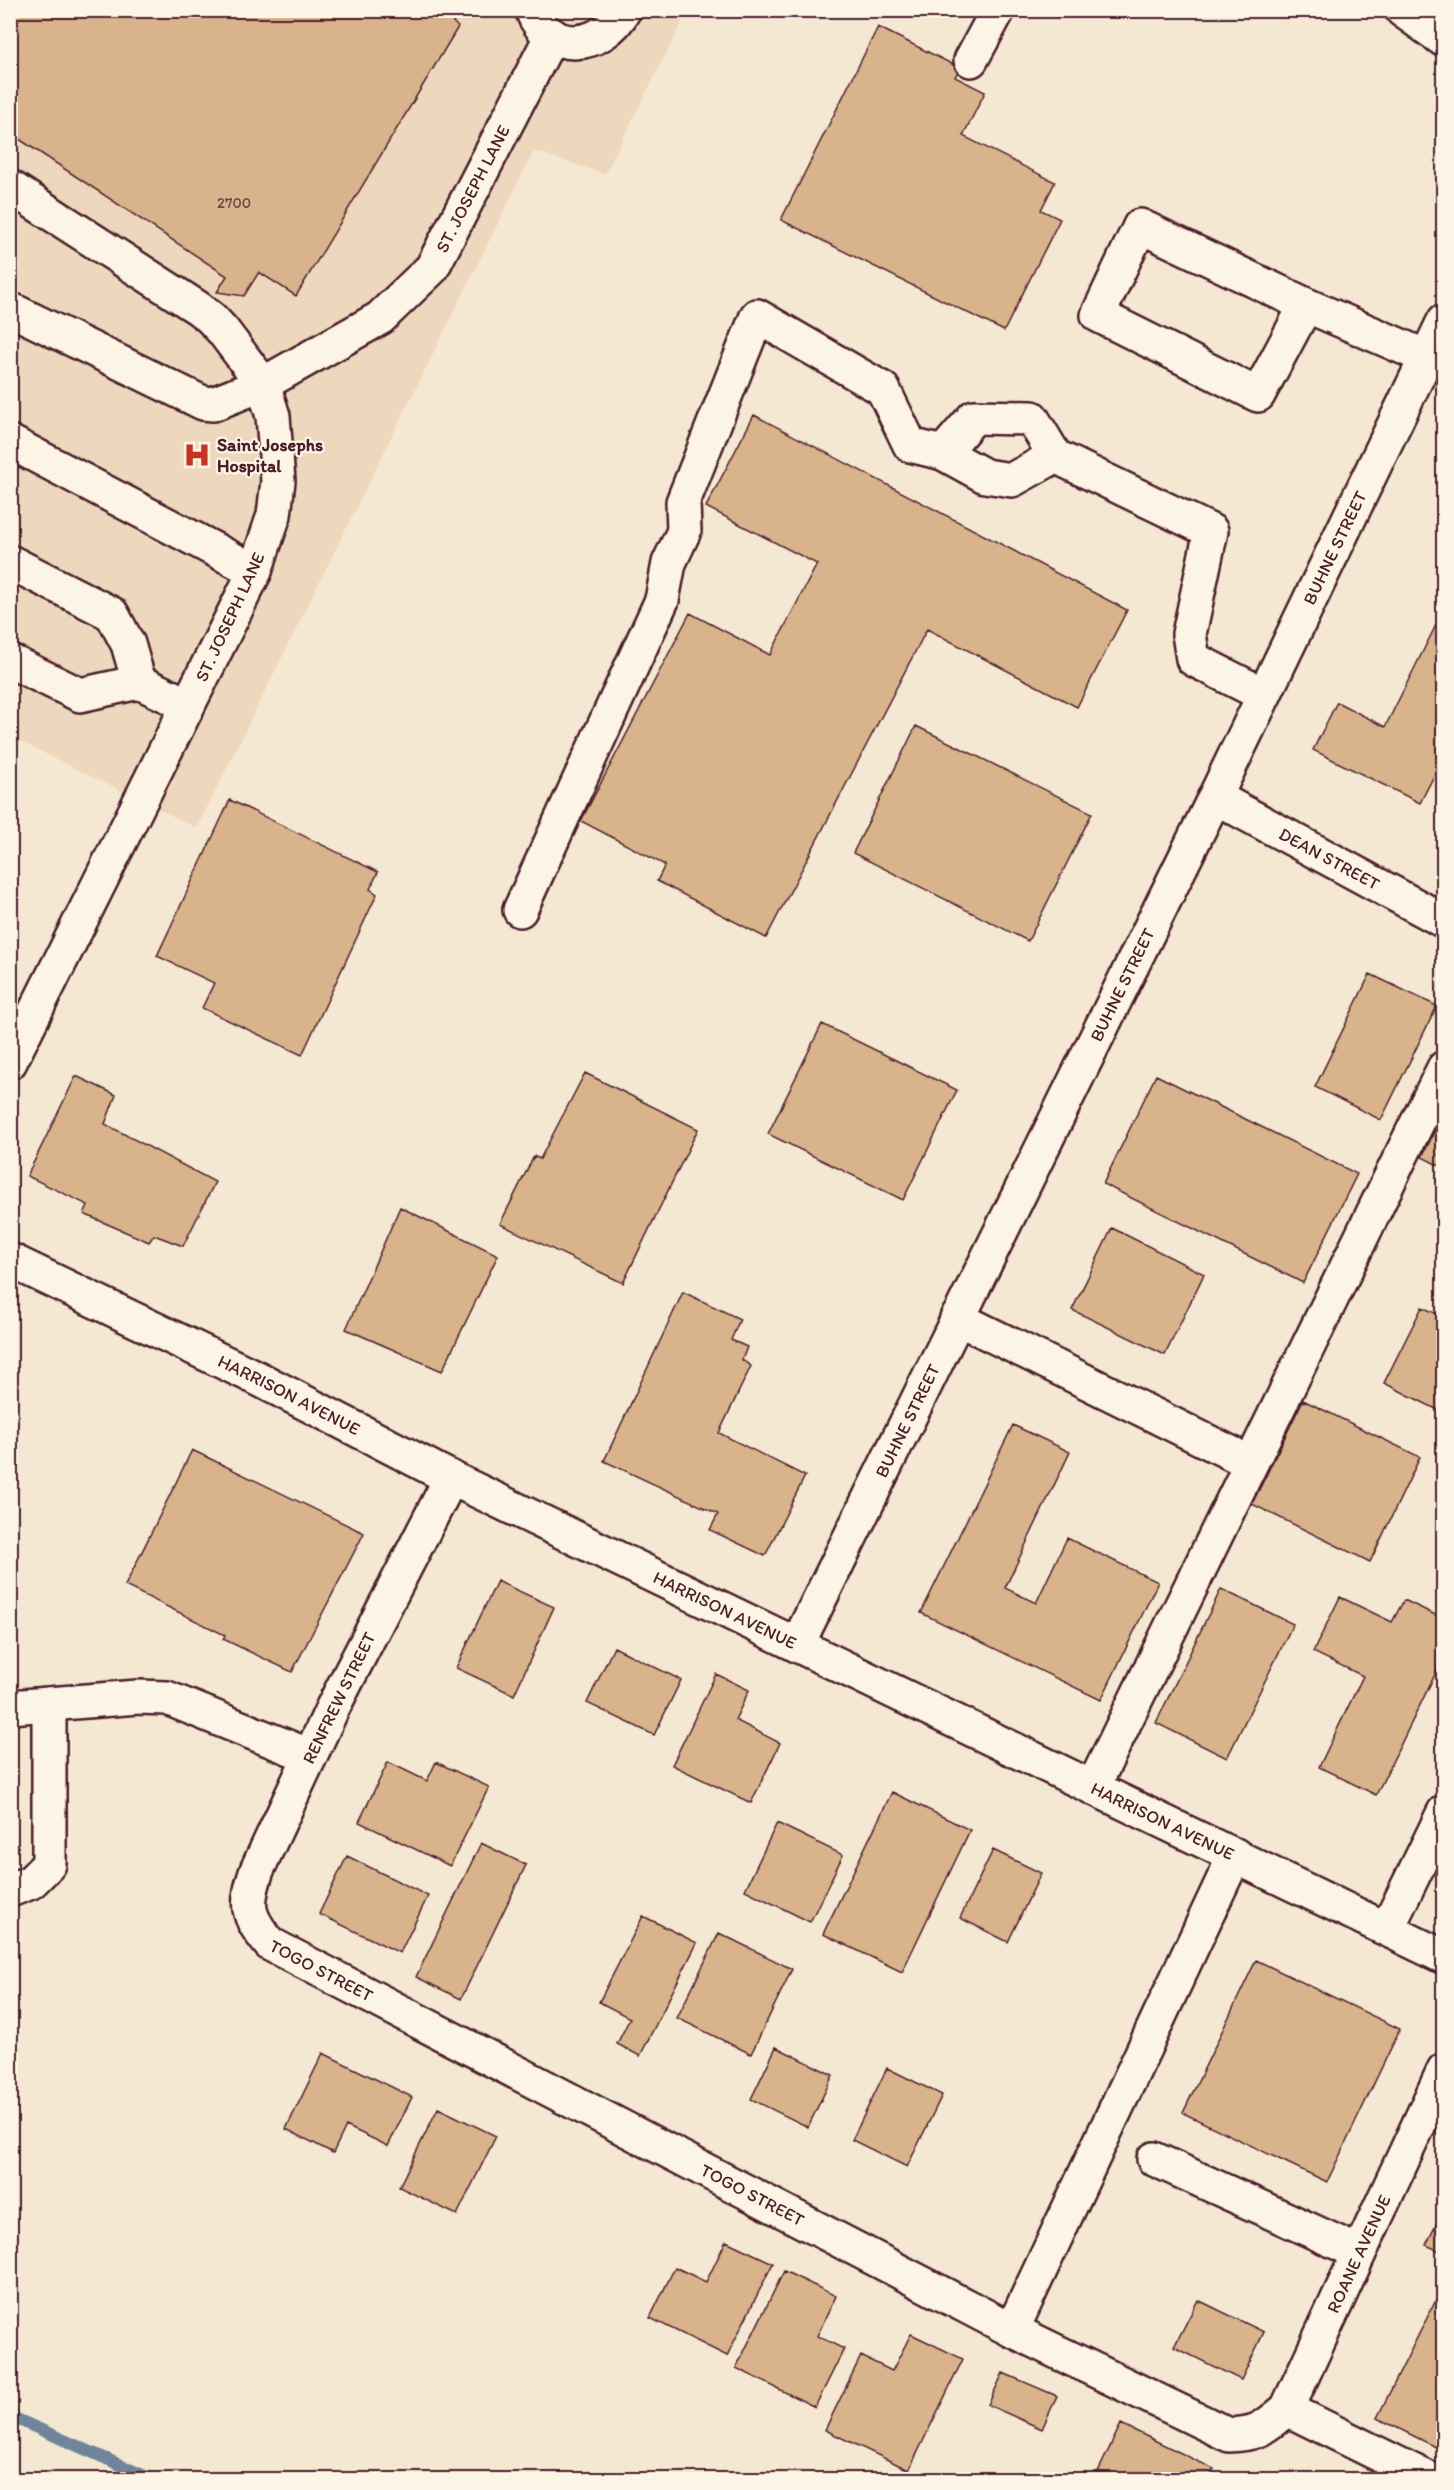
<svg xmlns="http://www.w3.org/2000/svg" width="1454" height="2490" font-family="Itim,sans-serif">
	<rect width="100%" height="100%" fill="#f5e8d3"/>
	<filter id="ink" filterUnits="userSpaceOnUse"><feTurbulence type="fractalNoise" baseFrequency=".0167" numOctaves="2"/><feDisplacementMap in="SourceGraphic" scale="12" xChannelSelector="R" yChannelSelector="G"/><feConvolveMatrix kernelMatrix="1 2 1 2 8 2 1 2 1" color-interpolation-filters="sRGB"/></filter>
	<g filter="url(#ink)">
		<path fill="#edd8bd" d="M 10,11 L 688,11 L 605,174 L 534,151 L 197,828 L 11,737 Z"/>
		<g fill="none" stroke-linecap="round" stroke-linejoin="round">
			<path stroke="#6f859c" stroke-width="12" d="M 10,2416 L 154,2480"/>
		</g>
		<path fill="#d9b38b" stroke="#4a1f2b" stroke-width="1.5" d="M 11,10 L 457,10 L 451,20 L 458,27 L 296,296 L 259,272 L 244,296 L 217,292 L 227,276 L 10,133 Z
			M 878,27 L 960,68 L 955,77 L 985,92 L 963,136 L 1055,182 L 1041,210 L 1060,219 L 1004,331 L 781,220 Z
			M 754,415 L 1127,610 L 1077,707 L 927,629 L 766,938 L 657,881 L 665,865 L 581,821 L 690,613 L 770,655 L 817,564 L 706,507 Z
			M 1444,609 L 1444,756 L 1420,803 L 1313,750 L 1337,702 L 1385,727 Z
			M 916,726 L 1092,813 L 1028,941 L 853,853 Z
			M 230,800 L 378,872 L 370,889 L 377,894 L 302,1055 L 202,1008 L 214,983 L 157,956 Z
			M 1370,974 L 1437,1006 L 1381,1120 L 1315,1087 Z
			M 822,1024 L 957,1090 L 903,1200 L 768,1134 Z
			M 585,1073 L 698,1129 L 623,1283 L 500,1224 L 534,1156 L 540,1159 Z
			M 1156,1075 L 1357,1174 L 1303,1283 L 1103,1184 Z
			M 76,1076 L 116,1095 L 105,1124 L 215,1182 L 183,1246 L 154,1235 L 149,1242 L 84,1214 L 88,1205 L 27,1176 Z
			M 1444,1113 L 1444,1168 L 1422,1157 Z
			M 400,1207 L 498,1255 L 442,1371 L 346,1329 Z
			M 1112,1228 L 1204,1274 L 1165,1355 L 1072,1310 Z
			M 683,1292 L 740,1319 L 731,1340 L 747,1347 L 742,1360 L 751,1366 L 719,1433 L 805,1476 L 765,1556 L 710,1530 L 718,1514 L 604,1461 Z
			M 1422,1307 L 1444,1317 L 1444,1413 L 1384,1383 Z
			M 1303,1400 L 1420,1457 L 1370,1562 L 1252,1504 Z
			M 1013,1425 L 1070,1452 L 1005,1588 L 1036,1603 L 1067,1538 L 1158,1582 L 1101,1700 L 921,1613 Z
			M 192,1450 L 364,1533 L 292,1672 L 223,1639 L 225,1635 L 125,1586 Z
			M 497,1581 L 554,1607 L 514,1695 L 456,1668 Z
			M 1221,1589 L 1293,1624 L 1227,1758 L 1156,1723 Z
			M 1340,1597 L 1392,1622 L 1404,1600 L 1444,1619 L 1444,1656 L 1376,1795 L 1319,1767 L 1363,1676 L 1313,1652 Z
			M 614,1647 L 681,1680 L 654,1735 L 587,1703 Z
			M 716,1674 L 749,1690 L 735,1720 L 780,1743 L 751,1803 L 672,1765 Z
			M 388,1762 L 427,1781 L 436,1762 L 489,1787 L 450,1866 L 359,1822 Z
			M 892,1792 L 970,1830 L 902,1972 L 823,1934 Z
			M 777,1823 L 843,1855 L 810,1922 L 745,1890 Z
			M 481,1843 L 526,1865 L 461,1999 L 416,1977 Z
			M 993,1850 L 1041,1873 L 1008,1942 L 960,1918 Z
			M 347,1856 L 428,1896 L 400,1953 L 319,1914 Z
			M 643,1916 L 697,1943 L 640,2056 L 617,2044 L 630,2018 L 599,2002 Z
			M 719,1933 L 792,1969 L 751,2054 L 677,2018 Z
			M 1256,1960 L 1400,2029 L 1327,2182 L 1183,2113 Z
			M 776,2047 L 833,2075 L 808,2127 L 751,2099 Z
			M 323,2053 L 412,2097 L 388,2146 L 346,2126 L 333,2153 L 286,2129 Z
			M 887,2068 L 942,2095 L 907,2167 L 852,2140 Z
			M 438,2108 L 496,2136 L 457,2215 L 399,2187 Z
			M 1444,2209 L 1444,2253 L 1426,2245 Z
			M 726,2241 L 773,2263 L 727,2356 L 650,2318 L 675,2267 L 706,2282 Z
			M 784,2271 L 836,2296 L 817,2336 L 844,2349 L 815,2407 L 736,2368 Z
			M 1444,2284 L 1444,2451 L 1377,2418 Z
			M 1198,2300 L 1264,2332 L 1241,2380 L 1174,2347 Z
			M 911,2334 L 963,2359 L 909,2470 L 825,2430 L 861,2356 L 892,2371 Z
			M 1003,2373 L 1057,2396 L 1042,2429 L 988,2405 Z
			M 1121,2424 L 1214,2469 L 1209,2480 L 1094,2480 Z"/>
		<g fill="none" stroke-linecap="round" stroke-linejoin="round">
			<defs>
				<g id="minor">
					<path d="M 532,10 C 549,56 603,49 624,10"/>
					<path d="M 1402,10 L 1444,40"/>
					<path d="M 971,60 L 998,10"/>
					<path d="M 10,187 L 198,308 L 211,318 L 223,331 L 263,384 L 273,416 L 278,481 L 274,515 L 255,571 L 10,1062"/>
					<path d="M 1306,305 L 1258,395 L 1098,315 L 1140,226 L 1306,305 L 1426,357"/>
					<path id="s1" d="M 10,309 L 203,403 L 213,404 L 263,384 L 380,318 L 432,268 L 552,35"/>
					<path d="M 10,442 L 255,571"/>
					<path d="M 943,453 L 974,417 L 1032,418 L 1055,456 L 1211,531 L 1189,634 L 1193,659 L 1264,695"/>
					<path d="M 10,562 L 112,614 L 128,644 L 139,682"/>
					<path d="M 10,661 L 80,695 L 139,682 L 188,705"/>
					<path id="s2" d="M 1215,797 L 1444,921"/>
					<path d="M 520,910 L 662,600 L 669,563 L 684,531 L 683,502 L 757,316 L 883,389 L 910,445 L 943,453 L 985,476 L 1012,480 L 1055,456"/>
					<path d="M 957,1318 L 1251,1463"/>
					<path id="s3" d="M 451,1478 L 333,1707 L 257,1870 C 245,1905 246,1915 270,1944 L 1012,2330 L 1229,2435 C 1260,2434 1264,2427 1287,2409 L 1444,2070"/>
					<path id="s4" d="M 797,1645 L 1215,797 L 1444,321"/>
					<path d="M 10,1707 L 138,1697 L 167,1698 L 310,1756"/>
					<path d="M 1093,1787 L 1444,1068"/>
					<path d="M 10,1890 L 31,1882 L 49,1864 L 49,1704"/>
					<path d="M 1387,1929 L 1444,1812"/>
					<path d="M 1154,2159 L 1358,2252"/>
					<path d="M 1012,2330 L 1235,1855"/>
					<path d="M 1287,2409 L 1431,2480"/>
				</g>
				<g id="major">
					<path id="s5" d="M 10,1260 L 257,1378 L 451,1478 L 1444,1957"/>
				</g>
			</defs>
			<use href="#minor" stroke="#4a1f2b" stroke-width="38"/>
			<use href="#major" stroke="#4a1f2b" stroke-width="38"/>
			<use href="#minor" stroke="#fcf5e5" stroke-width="33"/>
			<use href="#major" stroke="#fcf5e5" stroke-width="33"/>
		</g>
	</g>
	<defs>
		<symbol id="hospital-bare" viewBox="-9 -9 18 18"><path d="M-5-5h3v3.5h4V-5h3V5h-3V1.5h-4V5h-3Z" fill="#c8321e" stroke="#fcf5e5" stroke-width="2.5" paint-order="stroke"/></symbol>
	</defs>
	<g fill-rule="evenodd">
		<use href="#hospital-bare" x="178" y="436" width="38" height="38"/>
	</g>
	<g text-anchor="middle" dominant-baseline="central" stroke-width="4.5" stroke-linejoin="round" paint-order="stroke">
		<g font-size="15" fill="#6e4443">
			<text x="234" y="203">2700</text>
		</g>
		<g font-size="18" fill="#4a1f2b" stroke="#fcf5e5">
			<text stroke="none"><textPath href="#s1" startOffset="574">ST. JOSEPH LANE</textPath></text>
			<text stroke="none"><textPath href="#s4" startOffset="1222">BUHNE STREET</textPath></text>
			<text transform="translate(230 617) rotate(-65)">ST. JOSEPH LANE</text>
			<text stroke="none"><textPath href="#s2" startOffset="130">DEAN STREET</textPath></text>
			<text stroke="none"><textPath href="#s4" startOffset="736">BUHNE STREET</textPath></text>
			<text stroke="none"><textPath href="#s5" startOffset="310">HARRISON AVENUE</textPath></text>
			<text stroke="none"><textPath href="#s4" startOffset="250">BUHNE STREET</textPath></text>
			<text stroke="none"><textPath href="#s5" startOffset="796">HARRISON AVENUE</textPath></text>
			<text transform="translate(339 1698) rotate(-64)">RENFREW STREET</text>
			<text stroke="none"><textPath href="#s5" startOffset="1282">HARRISON AVENUE</textPath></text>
			<text stroke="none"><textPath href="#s3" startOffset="576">TOGO STREET</textPath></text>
			<text stroke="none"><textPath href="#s3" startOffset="1062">TOGO STREET</textPath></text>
			<text stroke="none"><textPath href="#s3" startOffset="1832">ROANE AVENUE</textPath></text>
		</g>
		<g font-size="18" font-weight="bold" fill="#4a1f2b" stroke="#fcf5e5" text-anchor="start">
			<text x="217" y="445">Saint Josephs<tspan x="217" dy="21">Hospital</tspan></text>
		</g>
	</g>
	<rect width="1454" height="2490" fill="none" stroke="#fcf5e5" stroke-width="36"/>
	<rect x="18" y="18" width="1418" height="2454" fill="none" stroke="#4a1f2b" stroke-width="2" filter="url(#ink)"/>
</svg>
